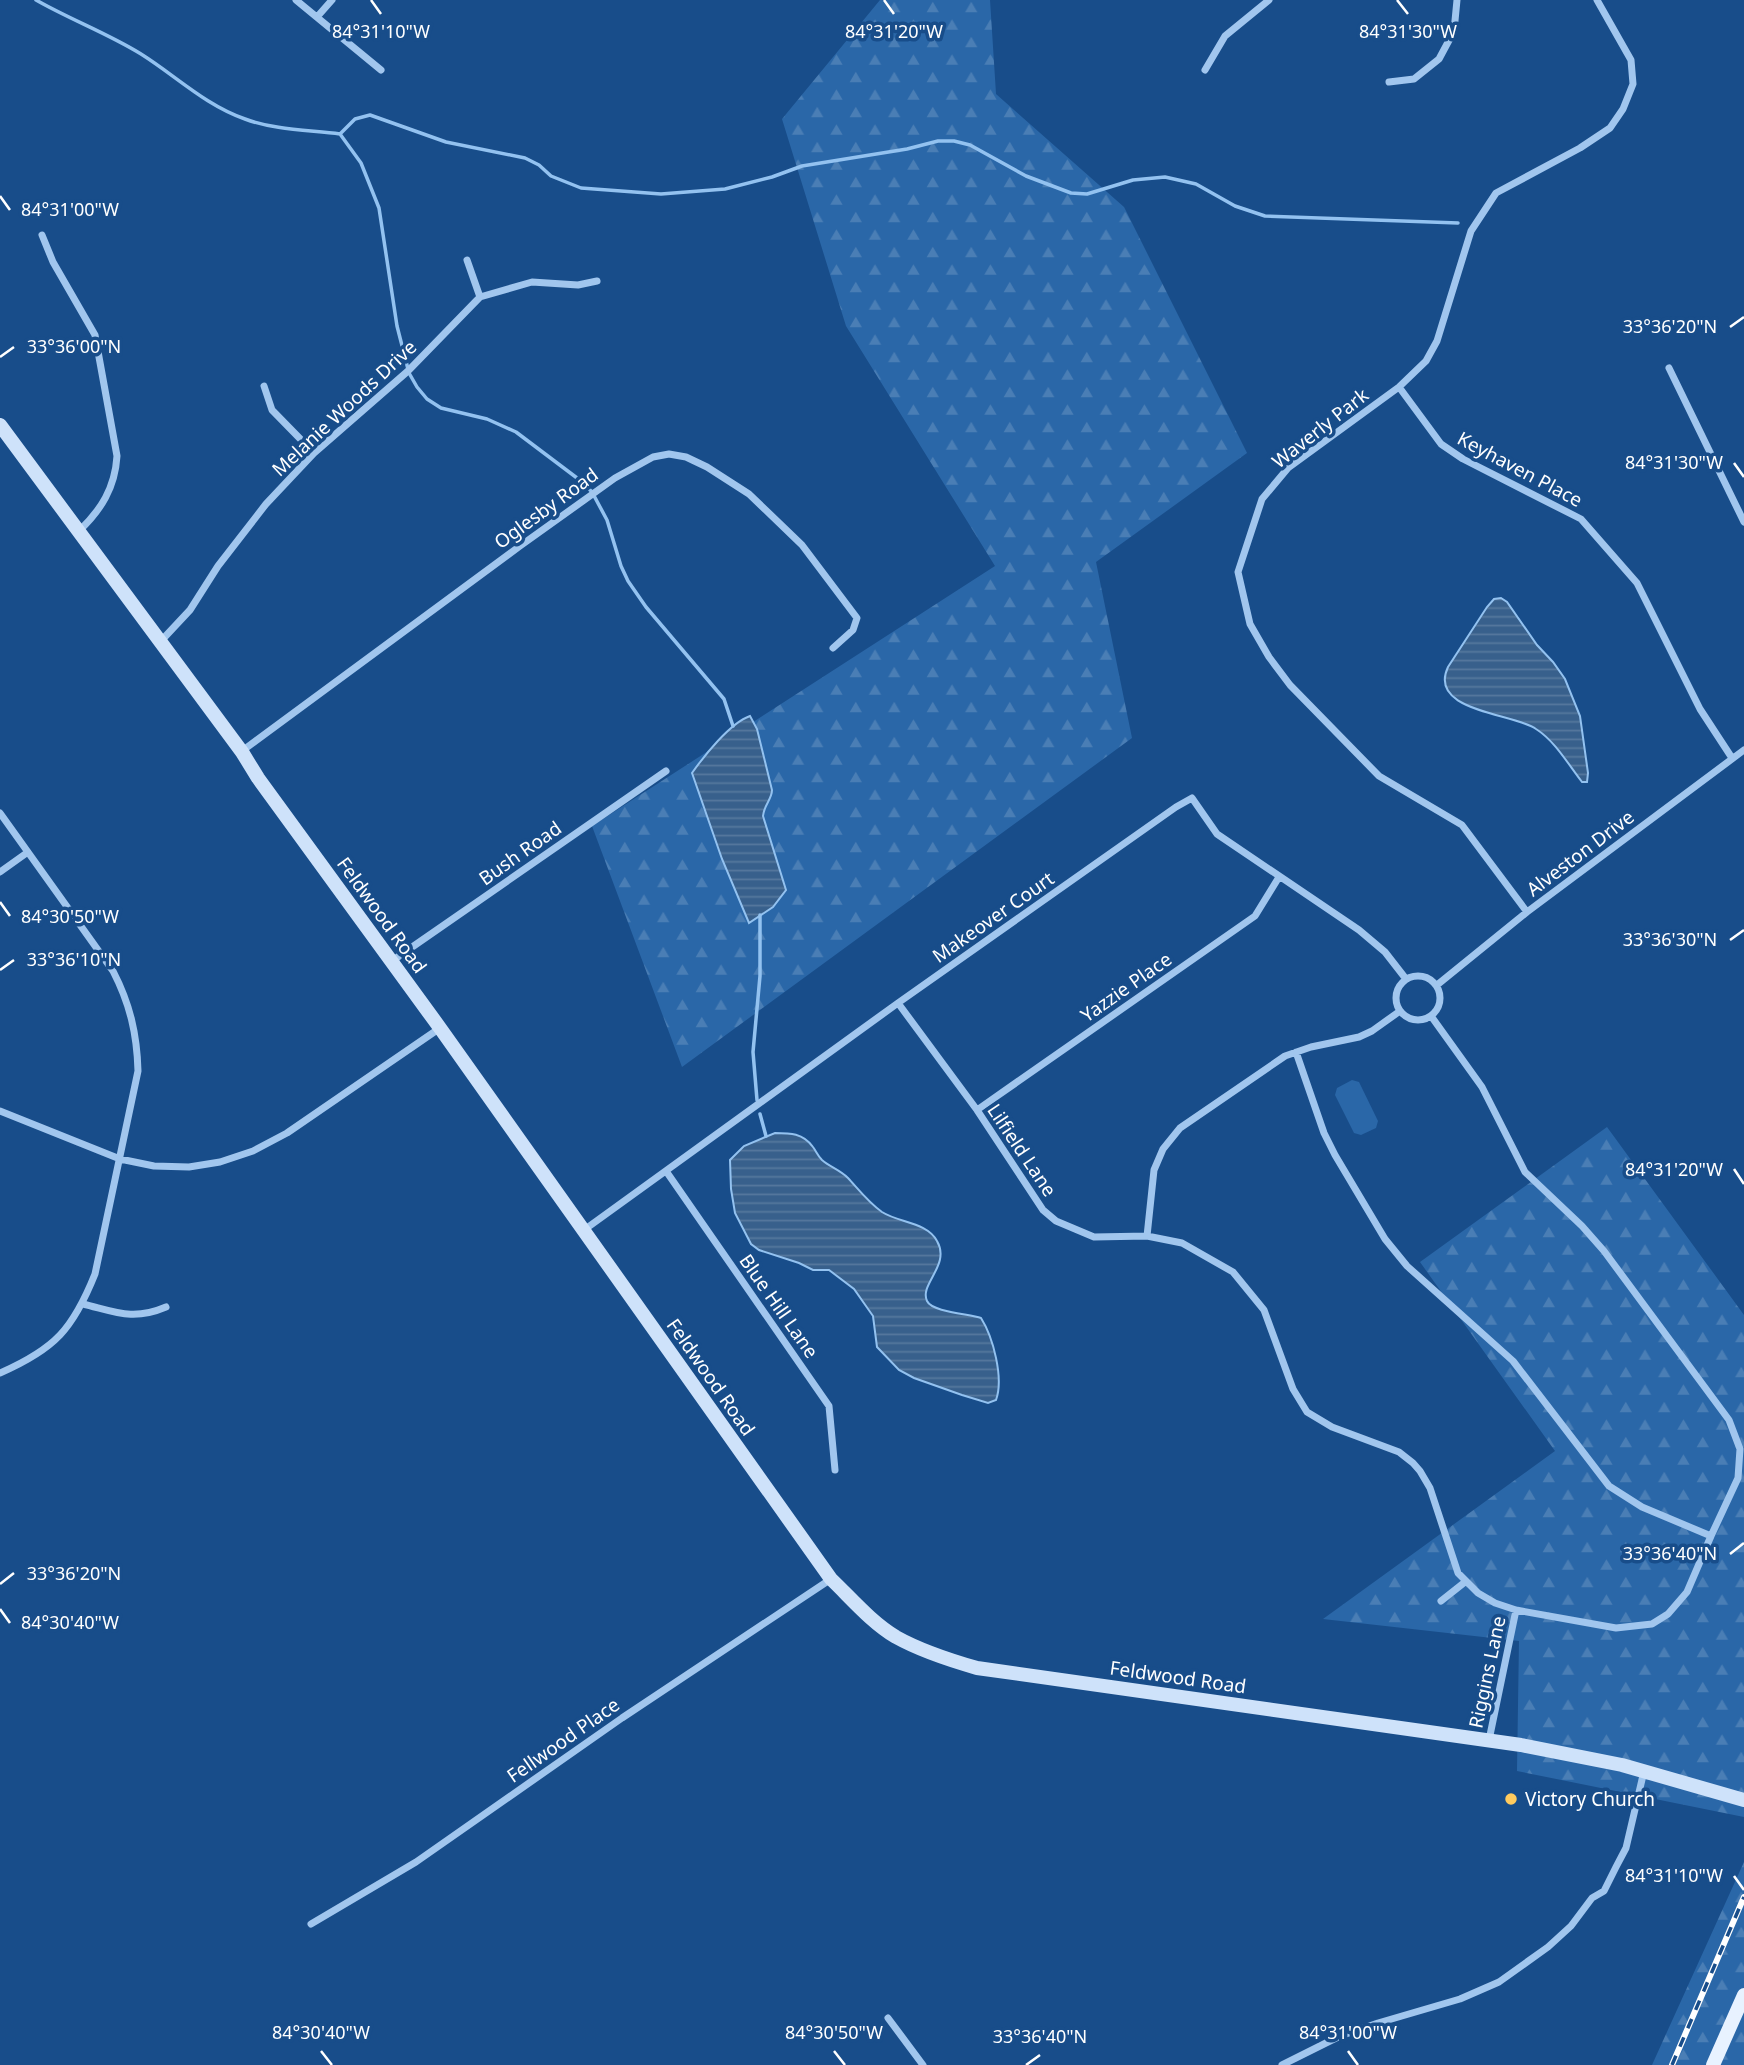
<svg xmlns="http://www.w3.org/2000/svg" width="1744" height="2065" font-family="'Noto Sans',sans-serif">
	<defs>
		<pattern id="forest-firs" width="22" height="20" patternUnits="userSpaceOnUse" patternTransform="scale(1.75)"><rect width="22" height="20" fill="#2a67a8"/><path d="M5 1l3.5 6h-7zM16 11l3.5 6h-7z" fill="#4a7eb5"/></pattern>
		<pattern id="water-rules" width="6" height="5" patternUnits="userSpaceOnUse" patternTransform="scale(1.75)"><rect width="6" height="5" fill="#38608c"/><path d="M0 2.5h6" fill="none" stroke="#56789d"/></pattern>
	</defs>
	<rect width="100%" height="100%" fill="#184d8a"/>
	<path fill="url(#forest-firs)" d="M 880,0 L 990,0 L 996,94 L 1124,207 L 1247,453 L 1096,562 L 1132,738 L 682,1067 L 592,826 L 995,566 L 846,326 L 782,119 Z
		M 1607,1127 L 1744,1315 L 1744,1817 L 1517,1771 L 1519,1641 L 1323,1619 L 1555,1451 L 1420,1262 Z
		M 1744,1862 L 1744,2065 L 1652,2065 Z"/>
	<path fill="#2a67a8" d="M 1352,1080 L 1359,1082 L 1378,1121 L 1376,1128 L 1361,1135 L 1354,1133 L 1335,1095 L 1337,1088 Z"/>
	<path fill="url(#water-rules)" stroke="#93c2f0" stroke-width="2" d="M 1501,598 L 1507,602 L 1537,645 L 1553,662 L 1565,679 L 1580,716 L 1588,773 L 1587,782 L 1582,782 C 1568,764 1555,741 1536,729 C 1514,713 1427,712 1448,667 L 1487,607 L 1494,599 Z
		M 750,716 L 757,729 L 772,790 C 772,799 764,805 763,816 L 786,890 L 773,907 L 749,923 L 722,859 L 692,773 C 704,756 730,723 750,716 Z
		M 775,1133 C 790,1133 803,1133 813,1147 C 816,1151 818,1156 822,1160 C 830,1167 840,1170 848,1178 C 859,1190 869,1203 882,1212 C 899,1223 927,1222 937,1241 C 951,1265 919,1284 927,1301 C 932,1312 969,1314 981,1318 C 993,1337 1004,1378 996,1400 L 988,1403 L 962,1395 L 914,1378 L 899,1370 L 877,1347 L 873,1316 L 854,1289 L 829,1270 L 813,1270 L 799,1263 L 759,1250 L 751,1244 L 735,1213 L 731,1189 L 730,1160 L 744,1146 Z"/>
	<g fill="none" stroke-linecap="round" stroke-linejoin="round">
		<path stroke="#93c2f0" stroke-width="3.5" d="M 36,0 C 71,20 107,33 141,54 C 176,76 205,105 245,119 C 274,130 309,130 340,134 L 361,163 L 379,208 L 397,326 L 409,373 L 417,387 L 427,399 L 441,408 L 487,419 L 516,432 L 581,481 L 592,492 L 607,520 L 621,566 L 628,581 L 646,607 L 724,699 L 733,726
			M 340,134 L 355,119 L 370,115 L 446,142 L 525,158 L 539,165 L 551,176 L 581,188 L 661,194 L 725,189 L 772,177 L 802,166 L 907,149 L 938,141 L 954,141 L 970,145 L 1026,176 L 1071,193 L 1087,194 L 1133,180 L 1165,177 L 1196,184 L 1235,206 L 1265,216 L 1458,223
			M 757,1100 L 753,1052 L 760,976 L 760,915
			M 760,1114 L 766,1136"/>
		<path stroke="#a1c6ee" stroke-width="7" d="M 296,0 L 381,70
			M 317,17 L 332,0
			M 1205,70 L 1225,36 L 1269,0
			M 1389,82 L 1414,79 L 1439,59 L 1454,31 L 1457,0
			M 42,235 L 53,262 L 95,335 L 117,456 C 115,488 101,510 79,531
			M 467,260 L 480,297
			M 1669,368 L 1744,522
			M 264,386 L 272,410 L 314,453
			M 1399,387 L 1441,444 L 1463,459 L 1581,519 L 1637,583 L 1700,709 L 1732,758
			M 161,641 L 190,610 L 218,566 L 266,504 L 314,453 L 408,371 L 480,297 L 532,282 L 578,285 L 597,281
			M 242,751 L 520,546 L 615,478 L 653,457 L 669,454 L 686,457 L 707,467 L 749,494 L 802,545 L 857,618 L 853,630 L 833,648
			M 0,813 L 113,971 C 130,1004 137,1034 138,1071 L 95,1274 C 73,1329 55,1349 0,1373
			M 0,872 L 28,852
			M 1527,912 L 1462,825 L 1379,776 L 1290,685 L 1269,657 L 1250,624 L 1238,572 L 1262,499 L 1288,468 L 1399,387 L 1426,361 L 1437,341 L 1471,231 L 1496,193 L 1580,148 L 1610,128 L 1623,109 L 1633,84 L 1631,60 L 1597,0
			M 392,961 L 666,771
			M1396 998a22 22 0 1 1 44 0a22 22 0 1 1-44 0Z
			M 1437,985 L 1527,912 L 1744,750
			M 898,1003 L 977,1110 L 1043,1210 L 1056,1221 L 1094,1237 L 1147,1236 L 1182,1243 L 1233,1272 L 1264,1310 L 1293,1389 L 1307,1412 L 1332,1427 L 1399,1452 L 1413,1463 L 1420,1471 L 1430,1488 L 1458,1573 L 1478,1593 L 1495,1603 L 1516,1610 L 1616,1628 L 1652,1624 L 1668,1614 L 1687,1592 L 1711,1536
			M 1296,1052 L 1324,1133 L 1335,1155 L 1385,1239 L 1407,1266 L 1513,1361 L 1609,1486 L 1642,1507 L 1711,1536 L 1738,1478 L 1740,1449 L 1729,1420 L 1604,1251 L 1582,1226 L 1525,1172 L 1482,1087 L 1431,1016
			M 977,1110 L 1255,916 L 1279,877
			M 0,1111 L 120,1159 L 154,1166 L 189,1167 L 220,1162 L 253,1151 L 287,1133 L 440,1028
			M 666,1171 L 829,1406 L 835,1470
			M 584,1230 L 898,1003 L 1176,807 L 1192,798 L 1217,834 L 1359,930 L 1385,952 L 1406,979
			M 1147,1236 L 1154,1170 L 1163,1149 L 1180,1128 L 1285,1056 L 1311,1047 L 1359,1037 L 1372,1031 L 1400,1011
			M 83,1304 C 116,1312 133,1321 166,1307
			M 1441,1601 L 1465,1582
			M 1489,1740 L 1516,1610
			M 311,1924 L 416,1862 L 622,1718 L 831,1579
			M 888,2018 L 923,2065
			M 1282,2065 L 1340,2036 L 1378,2023 L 1460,1999 L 1499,1982 L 1548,1947 L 1571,1926 L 1592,1898 L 1604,1891 L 1616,1867 L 1626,1848 L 1644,1771"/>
		<path stroke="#cee2fa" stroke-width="14" d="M 0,425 L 242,752 L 258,778 L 440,1028 L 831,1579 C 851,1598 871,1622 896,1637 C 921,1651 949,1660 977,1668 L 1521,1745 L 1622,1765 L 1744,1800"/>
		<path stroke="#e8f2ff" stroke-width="14" d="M 1713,2065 L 1744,1995"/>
		<defs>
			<path id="rail" d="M 1672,2065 L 1744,1897"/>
		</defs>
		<use href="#rail" stroke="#fff" stroke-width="6"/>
		<use href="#rail" stroke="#184d8a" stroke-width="3.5" stroke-dasharray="10" stroke-linecap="butt"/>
	</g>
	<path fill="none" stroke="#fff" stroke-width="2.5" d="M 371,0 L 381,14M 884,0 L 894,14M 1397,0 L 1408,14M 0,196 L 10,210M 1730,327 L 1744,317M 0,357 L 14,347M 1734,463 L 1744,477M 0,902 L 10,916M 1730,940 L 1744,930M 0,970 L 14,960M 1734,1169 L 1744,1184M 1730,1554 L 1744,1543M 0,1584 L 14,1573M 0,1609 L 10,1623M 1734,1876 L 1744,1890M 321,2051 L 332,2065M 834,2051 L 845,2065M 1348,2051 L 1358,2065M 1026,2065 L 1040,2055"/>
	<circle fill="#ffcb5e" stroke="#184d8a" stroke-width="2.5" cx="1511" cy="1799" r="7"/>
	<g text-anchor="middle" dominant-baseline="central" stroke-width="7" stroke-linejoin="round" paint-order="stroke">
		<g font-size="19" fill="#fff" stroke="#184d8a">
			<text transform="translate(344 408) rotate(-43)">Melanie Woods Drive</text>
			<text transform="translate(1320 428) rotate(-38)">Waverly Park</text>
			<text transform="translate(1520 469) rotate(28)">Keyhaven Place</text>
			<text transform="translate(546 508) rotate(-36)">Oglesby Road</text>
			<text transform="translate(520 853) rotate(-35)">Bush Road</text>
			<text transform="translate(1580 853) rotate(-37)">Alveston Drive</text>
			<text transform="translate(382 915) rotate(54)">Feldwood Road</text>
			<text transform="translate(993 917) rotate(-35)">Makeover Court</text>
			<text transform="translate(1126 987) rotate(-35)">Yazzie Place</text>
			<text transform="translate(1022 1150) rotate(56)">Lilfield Lane</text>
			<text transform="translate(779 1306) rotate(55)">Blue Hill Lane</text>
			<text transform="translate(711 1377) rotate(55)">Feldwood Road</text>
			<text transform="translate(1487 1672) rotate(-78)">Riggins Lane</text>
			<text transform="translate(1178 1677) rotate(8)">Feldwood Road</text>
			<text transform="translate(563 1740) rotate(-35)">Fellwood Place</text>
		</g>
		<g font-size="19" fill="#fff" stroke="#184d8a" text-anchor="start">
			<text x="1525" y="1799">Victory Church</text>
		</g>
	</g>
	<g font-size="18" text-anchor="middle" fill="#fff" stroke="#184d8a" stroke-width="7" stroke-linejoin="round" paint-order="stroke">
		<text x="381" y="38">84°31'10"W</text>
		<text x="894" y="38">84°31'20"W</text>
		<text x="1408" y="38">84°31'30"W</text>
		<text x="70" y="216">84°31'00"W</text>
		<text x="1670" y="333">33°36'20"N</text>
		<text x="74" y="353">33°36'00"N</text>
		<text x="1674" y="469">84°31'30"W</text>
		<text x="70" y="923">84°30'50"W</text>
		<text x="1670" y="946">33°36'30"N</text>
		<text x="74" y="966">33°36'10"N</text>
		<text x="1674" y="1176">84°31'20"W</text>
		<text x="1670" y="1560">33°36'40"N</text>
		<text x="74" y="1580">33°36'20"N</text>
		<text x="70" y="1629">84°30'40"W</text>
		<text x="1674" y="1882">84°31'10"W</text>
		<text x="321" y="2039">84°30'40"W</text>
		<text x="834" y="2039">84°30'50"W</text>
		<text x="1348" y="2039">84°31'00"W</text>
		<text x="1040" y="2043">33°36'40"N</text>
	</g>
</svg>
